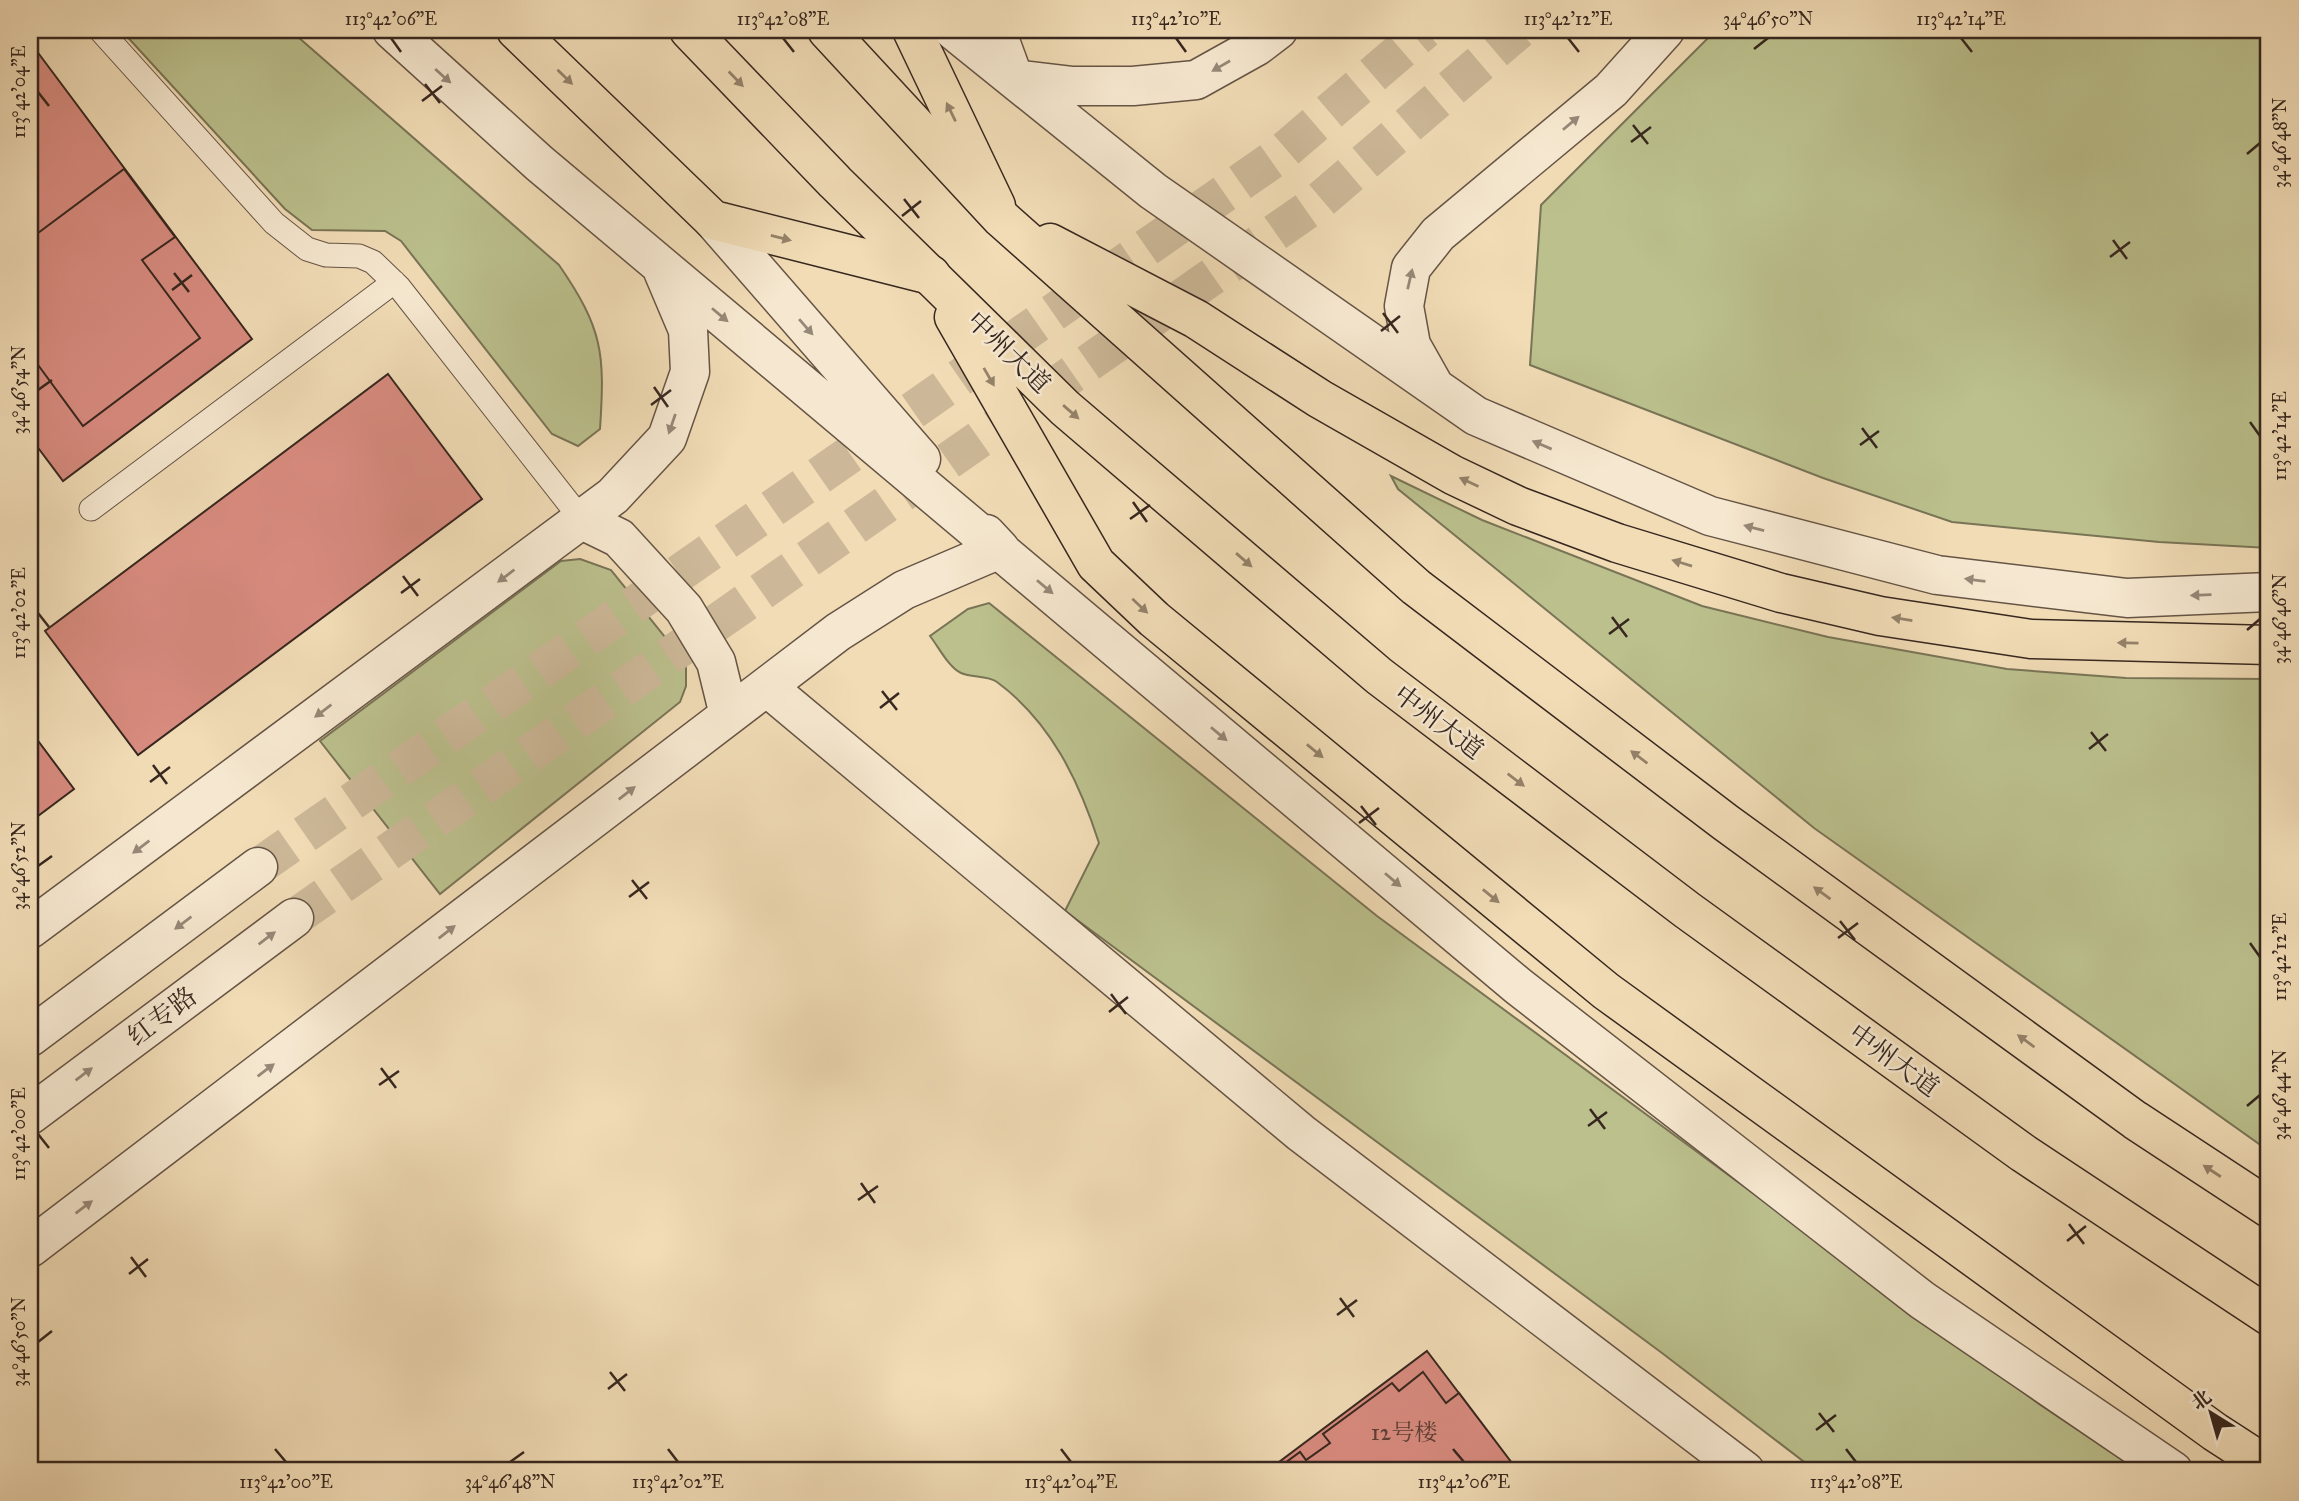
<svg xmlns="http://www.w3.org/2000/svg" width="2299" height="1501" font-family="'IM FELL Great Primer','Noto Serif SC',serif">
	<rect width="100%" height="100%" fill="#f1dcb6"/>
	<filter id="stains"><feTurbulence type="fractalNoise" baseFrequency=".00286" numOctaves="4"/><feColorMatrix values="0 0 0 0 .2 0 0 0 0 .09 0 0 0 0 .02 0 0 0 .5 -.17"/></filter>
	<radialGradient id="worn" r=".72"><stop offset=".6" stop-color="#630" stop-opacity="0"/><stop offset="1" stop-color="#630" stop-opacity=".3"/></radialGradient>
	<path fill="#bbc08d" stroke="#797456" stroke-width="2" d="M 121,30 L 290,30 L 559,265 C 603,329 605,353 600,429 L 578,446 L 552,434 L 401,241 L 385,231 L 312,230 L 285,209 Z
		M 1716,30 L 2269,30 L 2269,548 L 2159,542 L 1952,522 L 1823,478 L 1530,365 L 1541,205 Z
		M 1391,476 L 1482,520 L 1702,606 L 1828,637 L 2007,669 L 2126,678 L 2269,679 L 2269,1151 L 1814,828 L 1398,489 Z
		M 580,559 L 611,570 L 686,663 L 686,686 L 680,702 L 440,894 L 320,741 L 561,561 Z
		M 989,603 L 1377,916 L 2039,1404 L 2139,1471 L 1816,1471 L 1662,1353 L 1065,911 L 1099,843 C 1079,781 1051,722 997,682 C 987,675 972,678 961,673 C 949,668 938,646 930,636 L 968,609 Z"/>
	<path fill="#d88b7f" stroke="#37271f" stroke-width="2" d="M 30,42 L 252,339 L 63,481 L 30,437 Z
		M 124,169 L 175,237 L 142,260 L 200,338 L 83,426 L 30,354 L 30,239 Z
		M 388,374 L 482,499 L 138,755 L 45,631 Z
		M 30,730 L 74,789 L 30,822 Z
		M 1427,1351 L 1518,1471 L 1267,1471 Z
		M 1423,1372 L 1446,1403 L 1459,1393 L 1518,1471 L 1274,1471 L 1300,1452 L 1306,1460 L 1330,1443 L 1323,1434 L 1392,1383 L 1399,1391 Z"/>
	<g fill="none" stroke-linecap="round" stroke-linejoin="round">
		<path stroke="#ccb898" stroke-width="38" stroke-dasharray="38 19" stroke-linecap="butt" d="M 258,867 L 1278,156 L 1425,30
			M 294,918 L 1316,204 L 1519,30"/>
		<defs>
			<path id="service" d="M 100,30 L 274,223 L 307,249 L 326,255 L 359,256 L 373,262 L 399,287 L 582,520
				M 91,509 L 394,282"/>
			<path id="minor" d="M 392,30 L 539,163 L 1518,986 L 1922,1300 L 2173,1471
				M 953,30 L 1153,191 L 1476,416 L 1710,516 L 1937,575 L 2127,598 L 2269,592
				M 996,30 L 1014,79 L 1073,86 L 1133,86 L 1196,80 L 1257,46 L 1278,30
				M 713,220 L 921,459
				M 1433,384 L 1411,345 L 1404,306 L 1411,268 L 1438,234 L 1611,90 L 1665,30
				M 582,520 L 619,538 L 684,609 L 716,662 L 729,715
				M 767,687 L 1301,1133 L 1745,1471
				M 30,929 L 613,496 L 667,438 L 690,372 L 688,330 L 663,271
				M 30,1248 L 838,632 L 904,590 L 1000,549 L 986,534"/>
			<path id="tertiary" d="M 30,1037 L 258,867
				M 30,1115 L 294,918"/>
			<path id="primary" d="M 516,30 L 713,220 L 931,275
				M 912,30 L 996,206"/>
			<path id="trunk" d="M 689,30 L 835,182 L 1065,408 L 1379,676 L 1687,910 L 2023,1153 L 2269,1316
				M 827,30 L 1001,218 L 1416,587 L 1725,822 L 2135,1120 L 2269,1208
				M 1050,243 L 1196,319 L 1320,399 L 1453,475 L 1518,506 L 1617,543 L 1781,593 L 1880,616 L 2031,639 L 2269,645
				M 954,317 L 1096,564 L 1154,619 L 1606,991 L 2215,1432 L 2269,1467"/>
		</defs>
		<use href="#service" stroke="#665445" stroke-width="25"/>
		<use href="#minor" stroke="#665445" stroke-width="41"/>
		<use href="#tertiary" stroke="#665445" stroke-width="41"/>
		<use href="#primary" stroke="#37271f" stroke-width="41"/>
		<use href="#trunk" stroke="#37271f" stroke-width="41"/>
		<use href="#service" stroke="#f6e8d0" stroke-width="23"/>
		<use href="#minor" stroke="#f6e8d0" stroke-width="38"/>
		<use href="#tertiary" stroke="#f6e8d0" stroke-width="38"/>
		<use href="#primary" stroke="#f1dcb6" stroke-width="38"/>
		<use href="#trunk" stroke="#f1dcb6" stroke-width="38"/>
	</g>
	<defs><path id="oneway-solid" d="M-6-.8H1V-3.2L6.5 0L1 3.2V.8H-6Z" transform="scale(1.75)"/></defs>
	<g fill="#968878">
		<use href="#oneway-solid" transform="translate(1221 66) rotate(150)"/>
		<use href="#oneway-solid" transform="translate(443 76) rotate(42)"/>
		<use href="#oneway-solid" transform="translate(1571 123) rotate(-40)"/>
		<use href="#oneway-solid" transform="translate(1410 279) rotate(-77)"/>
		<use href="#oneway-solid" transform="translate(720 315) rotate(40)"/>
		<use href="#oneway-solid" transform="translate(806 327) rotate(49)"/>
		<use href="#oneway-solid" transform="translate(672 424) rotate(109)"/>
		<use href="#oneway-solid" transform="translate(1542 445) rotate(-157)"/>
		<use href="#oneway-solid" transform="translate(1754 528) rotate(-165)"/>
		<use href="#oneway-solid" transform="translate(506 576) rotate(143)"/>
		<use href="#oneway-solid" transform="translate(1975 580) rotate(-173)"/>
		<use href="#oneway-solid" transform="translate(1045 587) rotate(40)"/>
		<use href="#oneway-solid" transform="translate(2201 595) rotate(178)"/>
		<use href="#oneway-solid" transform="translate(323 711) rotate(143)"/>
		<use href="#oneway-solid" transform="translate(1219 734) rotate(40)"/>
		<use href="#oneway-solid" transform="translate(627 793) rotate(-38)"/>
		<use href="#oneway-solid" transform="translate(141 847) rotate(143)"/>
		<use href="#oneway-solid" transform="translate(1393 880) rotate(40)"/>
		<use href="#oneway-solid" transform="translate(183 923) rotate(143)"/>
		<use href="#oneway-solid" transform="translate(447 932) rotate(-38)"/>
		<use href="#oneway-solid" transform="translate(267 938) rotate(-37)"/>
		<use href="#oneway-solid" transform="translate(266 1070) rotate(-37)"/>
		<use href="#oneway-solid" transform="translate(84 1074) rotate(-37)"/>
		<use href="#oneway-solid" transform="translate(84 1207) rotate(-37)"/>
	</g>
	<g fill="#94826a">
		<use href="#oneway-solid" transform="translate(565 77) rotate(44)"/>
		<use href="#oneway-solid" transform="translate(736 79) rotate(46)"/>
		<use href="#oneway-solid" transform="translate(951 112) rotate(-116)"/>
		<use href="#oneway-solid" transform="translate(781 238) rotate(14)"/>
		<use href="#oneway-solid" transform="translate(989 377) rotate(60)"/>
		<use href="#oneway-solid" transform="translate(1071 412) rotate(41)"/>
		<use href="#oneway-solid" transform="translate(1469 482) rotate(-155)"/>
		<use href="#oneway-solid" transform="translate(1244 560) rotate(41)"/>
		<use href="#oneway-solid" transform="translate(1682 563) rotate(-163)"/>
		<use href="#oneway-solid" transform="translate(1140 606) rotate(43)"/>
		<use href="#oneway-solid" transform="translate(1902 619) rotate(-171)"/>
		<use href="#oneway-solid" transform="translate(2128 643) rotate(-179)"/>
		<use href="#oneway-solid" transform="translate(1315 751) rotate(39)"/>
		<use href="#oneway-solid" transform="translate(1639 757) rotate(-143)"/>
		<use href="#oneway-solid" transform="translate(1516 780) rotate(37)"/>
		<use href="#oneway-solid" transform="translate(1822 893) rotate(-144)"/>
		<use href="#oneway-solid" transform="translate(1491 896) rotate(39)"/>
		<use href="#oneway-solid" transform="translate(2026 1041) rotate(-144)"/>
		<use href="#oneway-solid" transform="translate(2212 1171) rotate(-147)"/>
	</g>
	<path fill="none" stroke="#37271f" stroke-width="2.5" d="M 391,38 L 401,52M 783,38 L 794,52M 1176,38 L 1186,52M 1568,38 L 1579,52M 1961,38 L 1972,52M 1754,49 L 1768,38M 425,84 L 440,103M 38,92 L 49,106M 422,101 L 442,86M 1633,125 L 1648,144M 1631,142 L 1651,127M 2247,154 L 2260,143M 904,199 L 919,218M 902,216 L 921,201M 2113,240 L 2127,259M 2110,257 L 2130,242M 174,273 L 189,292M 172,290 L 192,275M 1383,313 L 1398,333M 1381,331 L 1400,316M 654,387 L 668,407M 38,390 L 52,380M 651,405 L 671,390M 2250,422 L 2260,436M 1862,428 L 1877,448M 1860,445 L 1879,431M 1133,502 L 1147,522M 1130,519 L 1150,505M 403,576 L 418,596M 401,593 L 420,579M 38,613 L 49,627M 1612,617 L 1627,637M 2247,630 L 2260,619M 1609,634 L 1629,619M 882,691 L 897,710M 880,708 L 899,693M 2091,732 L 2106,751M 2089,749 L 2108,734M 153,765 L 167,784M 150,782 L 170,767M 1361,806 L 1376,825M 1359,823 L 1379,808M 38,866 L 52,856M 632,880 L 647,899M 629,897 L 649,882M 1840,921 L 1855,940M 1838,938 L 1858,923M 2250,943 L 2260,957M 1111,994 L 1126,1014M 1109,1012 L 1128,997M 381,1068 L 396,1088M 379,1085 L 399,1071M 2247,1106 L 2260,1095M 1590,1109 L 1605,1129M 1588,1126 L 1607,1112M 38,1134 L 49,1148M 861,1183 L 875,1203M 858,1200 L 878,1186M 2069,1224 L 2084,1244M 2067,1241 L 2086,1226M 131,1257 L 146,1277M 129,1274 L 148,1259M 1340,1298 L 1354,1317M 1337,1315 L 1357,1300M 38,1342 L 52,1331M 610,1372 L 625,1391M 608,1389 L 627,1374M 1819,1413 L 1834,1432M 1816,1430 L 1836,1415M 275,1449 L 286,1462M 668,1449 L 678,1462M 1061,1449 L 1071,1462M 1453,1449 L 1464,1462M 1846,1449 L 1856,1462M 510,1462 L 524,1452"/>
	<g text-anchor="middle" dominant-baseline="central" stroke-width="5" stroke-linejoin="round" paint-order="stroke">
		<g font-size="23" fill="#5f4037">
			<text x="1404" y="1432">12号楼</text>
		</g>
		<g font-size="26" fill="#37271f" stroke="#f6e8d0">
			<text transform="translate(1009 352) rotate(44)">中州大道</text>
			<text transform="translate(1439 722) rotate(37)">中州大道</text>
			<text transform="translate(162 1016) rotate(-37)">红专路</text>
			<text transform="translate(1894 1060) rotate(36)">中州大道</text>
		</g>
	</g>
	<rect width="2299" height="1501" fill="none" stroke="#f1dcb6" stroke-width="77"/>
	<g transform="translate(2211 1413) rotate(323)" stroke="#f6e8d0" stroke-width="5" paint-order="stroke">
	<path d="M0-5L12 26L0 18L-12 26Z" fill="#37271f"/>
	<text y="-10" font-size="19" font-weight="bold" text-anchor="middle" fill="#37271f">北</text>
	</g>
	<rect x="38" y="38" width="2222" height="1424" fill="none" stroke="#37271f" stroke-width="2.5"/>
	<g font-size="18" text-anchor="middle" fill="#37271f">
		<text x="391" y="25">113°42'06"E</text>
		<text x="783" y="25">113°42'08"E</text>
		<text x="1176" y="25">113°42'10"E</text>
		<text x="1568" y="25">113°42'12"E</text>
		<text x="1768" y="25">34°46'50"N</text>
		<text x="1961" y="25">113°42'14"E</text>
		<text transform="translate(19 92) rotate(-90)" y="6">113°42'04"E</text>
		<text transform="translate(2280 143) rotate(-90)" y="6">34°46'48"N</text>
		<text transform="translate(19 390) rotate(-90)" y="6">34°46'54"N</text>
		<text transform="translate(2280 436) rotate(-90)" y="6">113°42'14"E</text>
		<text transform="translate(19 613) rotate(-90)" y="6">113°42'02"E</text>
		<text transform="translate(2280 619) rotate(-90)" y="6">34°46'46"N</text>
		<text transform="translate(19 866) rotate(-90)" y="6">34°46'52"N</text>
		<text transform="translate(2280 957) rotate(-90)" y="6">113°42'12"E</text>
		<text transform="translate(2280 1095) rotate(-90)" y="6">34°46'44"N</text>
		<text transform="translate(19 1134) rotate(-90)" y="6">113°42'00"E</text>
		<text transform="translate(19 1342) rotate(-90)" y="6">34°46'50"N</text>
		<text x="286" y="1488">113°42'00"E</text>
		<text x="510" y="1488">34°46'48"N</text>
		<text x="678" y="1488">113°42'02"E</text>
		<text x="1071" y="1488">113°42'04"E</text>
		<text x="1464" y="1488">113°42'06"E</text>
		<text x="1856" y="1488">113°42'08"E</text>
	</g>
	<rect width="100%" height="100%" filter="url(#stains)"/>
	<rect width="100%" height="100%" fill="url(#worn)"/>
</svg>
